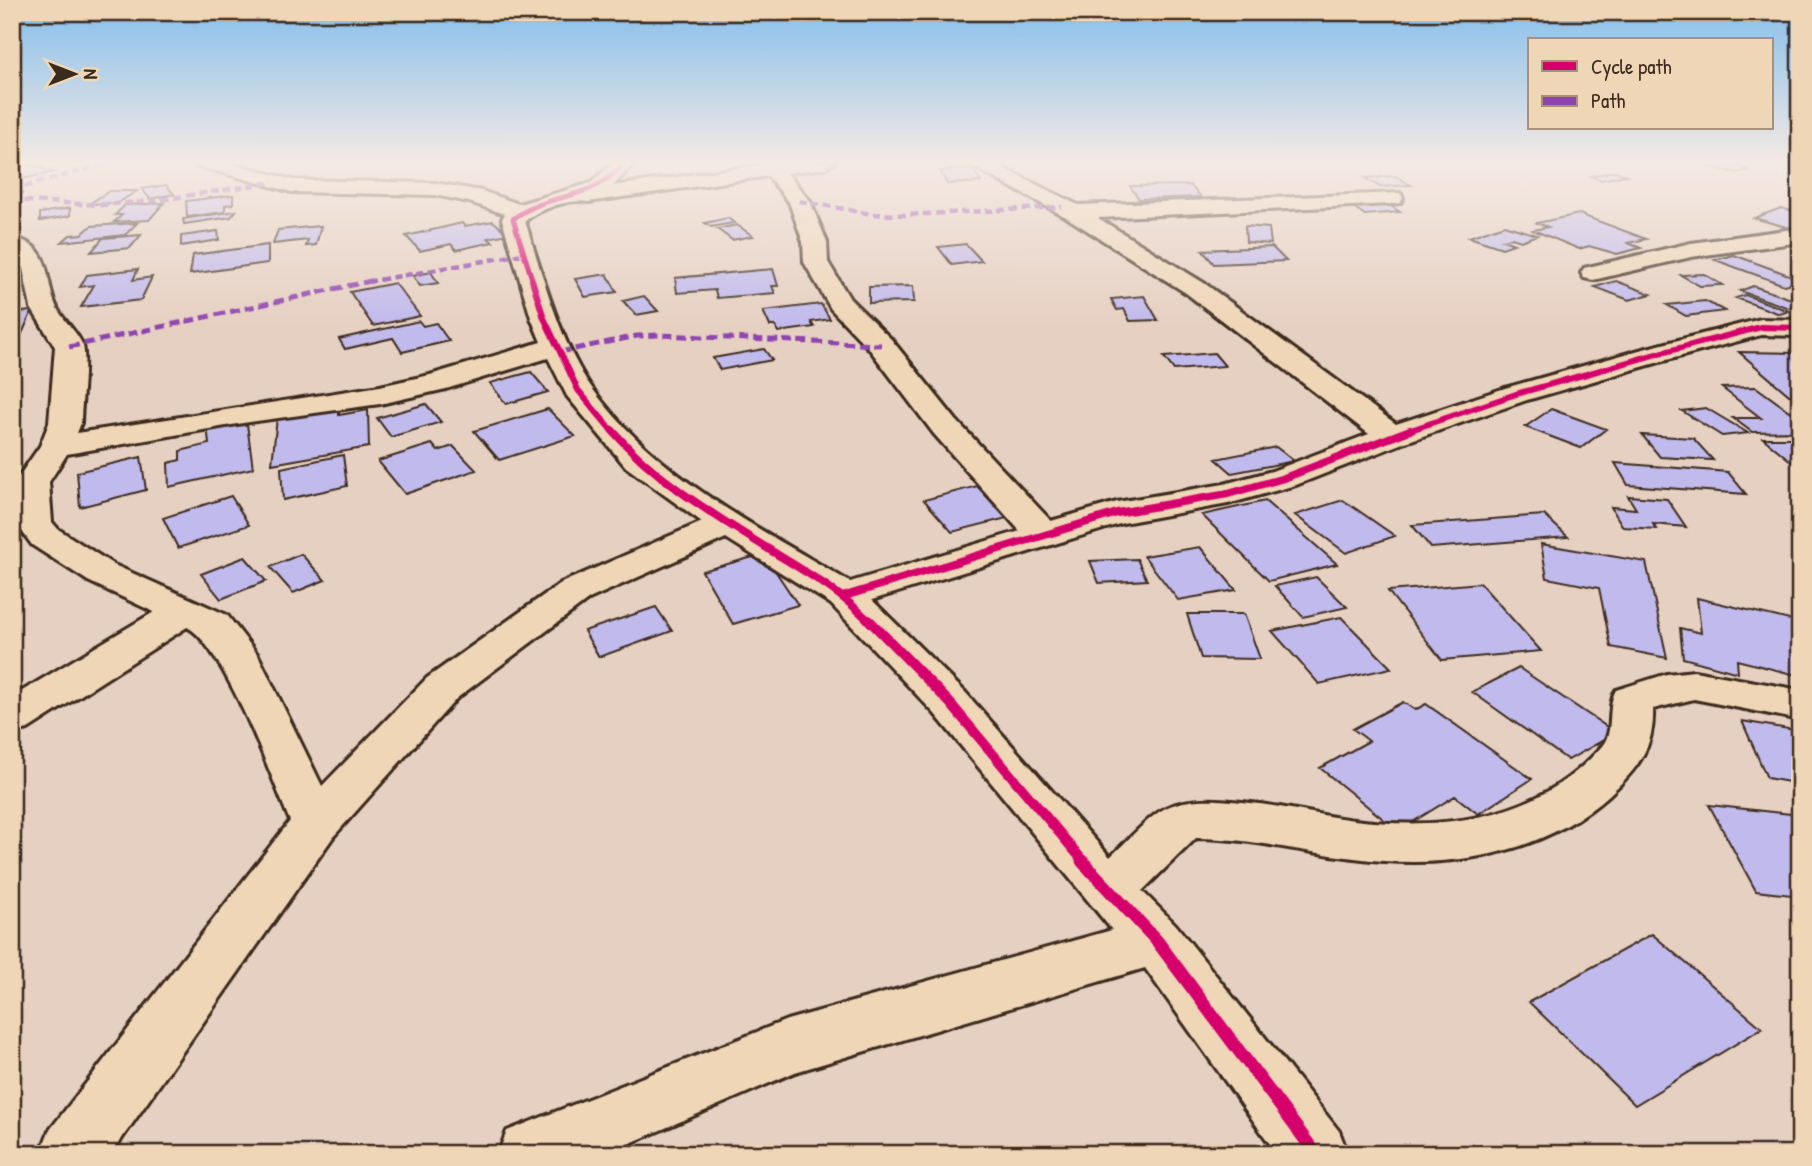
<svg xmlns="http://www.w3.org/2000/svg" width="1812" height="1166" font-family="'Patrick Hand',sans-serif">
	<rect width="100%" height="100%" fill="#e6d0c2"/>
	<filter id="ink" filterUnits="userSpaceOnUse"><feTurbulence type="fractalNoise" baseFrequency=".0143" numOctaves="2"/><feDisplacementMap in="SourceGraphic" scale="14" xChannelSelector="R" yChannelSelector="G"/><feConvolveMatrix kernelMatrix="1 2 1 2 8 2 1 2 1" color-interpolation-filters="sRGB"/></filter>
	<g filter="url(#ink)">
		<path fill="#c1baec" stroke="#3b2a1e" stroke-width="2" d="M 1724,162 L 1749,170 L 1737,173 L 1706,166 Z
			M 27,164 L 55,172 L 12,181 L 12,167 Z
			M 973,169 L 981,182 L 947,184 L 940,171 Z
			M 1615,171 L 1626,175 L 1601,180 L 1591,176 Z
			M 1395,176 L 1411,185 L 1380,187 L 1365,178 Z
			M 166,185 L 174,194 L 150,199 L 142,189 Z
			M 1190,185 L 1201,197 L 1139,199 L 1130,186 Z
			M 109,191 L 137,191 L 118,203 L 89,204 Z
			M 233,195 L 233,204 L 225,205 L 225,212 L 187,217 L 186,201 Z
			M 1382,200 L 1400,212 L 1365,215 L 1347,203 Z
			M 164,203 L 149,220 L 114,222 L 122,215 L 115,215 L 125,205 Z
			M 70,208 L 70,216 L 40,221 L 40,213 Z
			M 1781,208 L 1800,213 L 1800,231 L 1754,218 Z
			M 236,211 L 231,217 L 184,224 L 183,219 Z
			M 1579,214 L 1646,239 L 1628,243 L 1641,248 L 1617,254 L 1589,246 L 1579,249 L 1533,230 L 1548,227 L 1537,223 Z
			M 728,218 L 734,223 L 711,227 L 705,223 Z
			M 493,221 L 508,234 L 488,238 L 493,242 L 456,250 L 451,244 L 420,251 L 406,236 L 462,223 L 465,226 Z
			M 137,223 L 125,235 L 62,242 L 70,235 L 82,234 L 91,226 Z
			M 737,225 L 753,236 L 732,240 L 717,229 Z
			M 1504,225 L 1537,235 L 1521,241 L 1512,238 L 1503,240 L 1514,244 L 1502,248 L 1469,237 Z
			M 321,226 L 316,245 L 306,246 L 308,240 L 273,244 L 278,230 Z
			M 1245,226 L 1269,228 L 1271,244 L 1246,242 Z
			M 218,231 L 219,240 L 181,246 L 181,236 Z
			M 141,235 L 130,248 L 91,252 L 103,238 Z
			M 966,244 L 982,261 L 952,265 L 938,247 Z
			M 268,245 L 268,263 L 190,274 L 193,255 Z
			M 1272,247 L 1286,261 L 1214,264 L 1202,250 Z
			M 1734,255 L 1800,279 L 1800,281 L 1784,285 L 1715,260 Z
			M 138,269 L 133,280 L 152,277 L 141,300 L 81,307 L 94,285 L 80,287 L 87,275 Z
			M 773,269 L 778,286 L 772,286 L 775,293 L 717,298 L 715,290 L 677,293 L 675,278 Z
			M 431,272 L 438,283 L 420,286 L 413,276 Z
			M 607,274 L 617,292 L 585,297 L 575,279 Z
			M 1704,274 L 1722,285 L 1700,286 L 1681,275 Z
			M 1616,281 L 1651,294 L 1629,300 L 1595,287 Z
			M 395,283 L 420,316 L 373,326 L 350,292 Z
			M 913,286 L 914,302 L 869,303 L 869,287 Z
			M 1753,286 L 1800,302 L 1800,303 L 1789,308 L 1740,291 Z
			M 1745,295 L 1789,311 L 1780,314 L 1736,298 Z
			M 644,296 L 658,311 L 636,315 L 623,301 Z
			M 1144,296 L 1158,320 L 1130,321 L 1124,309 L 1117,310 L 1111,299 Z
			M 1705,301 L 1725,311 L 1686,316 L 1667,305 Z
			M 821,304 L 830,319 L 811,322 L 814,327 L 778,332 L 775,326 L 770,326 L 763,311 Z
			M 32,311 L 21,336 L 12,338 L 12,313 Z
			M 419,321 L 423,326 L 436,323 L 449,341 L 402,352 L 393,338 L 345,349 L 339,339 Z
			M 764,349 L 772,360 L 720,370 L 713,358 Z
			M 1739,352 L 1800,353 L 1800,395 L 1789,395 Z
			M 1214,353 L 1225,366 L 1174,370 L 1164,357 Z
			M 531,372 L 548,392 L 506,404 L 490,383 Z
			M 1756,387 L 1800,419 L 1795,421 L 1800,425 L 1800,431 L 1752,432 L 1733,418 L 1761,418 L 1722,388 Z
			M 426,404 L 441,422 L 391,437 L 377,418 Z
			M 339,407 L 339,415 L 368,410 L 369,447 L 272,464 L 277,417 Z
			M 1706,408 L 1748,433 L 1722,436 L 1682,411 Z
			M 548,409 L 575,436 L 499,460 L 474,431 Z
			M 1551,409 L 1606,429 L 1581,448 L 1525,427 Z
			M 246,417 L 253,468 L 169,487 L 168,463 L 180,460 L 180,451 L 209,444 L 207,425 Z
			M 1642,435 L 1693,438 L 1713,460 L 1660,457 Z
			M 1763,438 L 1800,438 L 1800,467 L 1798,467 Z
			M 432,444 L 438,451 L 453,446 L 476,470 L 405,494 L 378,461 Z
			M 1276,447 L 1294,461 L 1232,473 L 1216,459 Z
			M 343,455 L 347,486 L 283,500 L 281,468 Z
			M 141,457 L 146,490 L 80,507 L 77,472 Z
			M 1615,463 L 1728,472 L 1746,494 L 1628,485 Z
			M 977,486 L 1007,518 L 952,532 L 924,500 Z
			M 231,496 L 249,525 L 178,548 L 163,518 Z
			M 1628,496 L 1667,499 L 1686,527 L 1653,524 L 1656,529 L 1623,527 L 1611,507 L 1636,509 Z
			M 1343,500 L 1395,536 L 1346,553 L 1295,515 Z
			M 1265,501 L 1337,564 L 1269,581 L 1202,515 Z
			M 1544,515 L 1568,537 L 1431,548 L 1412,525 Z
			M 1541,544 L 1646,562 L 1667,658 L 1611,647 L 1599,588 L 1547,578 Z
			M 1200,547 L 1236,590 L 1178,600 L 1144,556 Z
			M 301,554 L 325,580 L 293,593 L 270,567 Z
			M 764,554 L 798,605 L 733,624 L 702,571 Z
			M 245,557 L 266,581 L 221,599 L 201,574 Z
			M 1137,559 L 1147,580 L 1099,583 L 1090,561 Z
			M 1316,577 L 1347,607 L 1303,617 L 1275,586 Z
			M 1480,583 L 1541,651 L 1442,660 L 1388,591 Z
			M 1697,598 L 1794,621 L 1800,646 L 1800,676 L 1737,660 L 1738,673 L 1683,658 L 1680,628 L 1701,633 Z
			M 656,607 L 672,631 L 599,657 L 584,631 Z
			M 1187,614 L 1244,614 L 1260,659 L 1201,658 Z
			M 1341,617 L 1391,668 L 1319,684 L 1272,631 Z
			M 1519,668 L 1616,733 L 1568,760 L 1472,692 Z
			M 1403,702 L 1415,710 L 1426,704 L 1532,779 L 1478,814 L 1455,796 L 1398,831 L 1320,768 L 1369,741 L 1353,729 Z
			M 1742,721 L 1800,731 L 1800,784 L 1767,778 Z
			M 1709,805 L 1800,815 L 1800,896 L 1756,891 Z
			M 1652,934 L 1762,1028 L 1635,1105 L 1529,1002 Z"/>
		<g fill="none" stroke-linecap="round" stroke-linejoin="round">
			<defs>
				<path id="minor" d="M 195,162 L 228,162 L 293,180 L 435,183 L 482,191 L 519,204 L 591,183 L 614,162 L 635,162 L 613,186 L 773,163 L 835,162 L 825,168 L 787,173 L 810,201 L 827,242 L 828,262 L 850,299 L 891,339 L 956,420 L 1051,521 L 1117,502 L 1224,484 L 1272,471 L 1369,434 L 1186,293 L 1066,217 L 965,162 L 991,162 L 1078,205 L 1400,193 L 1403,198 L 1400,203 L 1392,204 L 1098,218 L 1204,283 L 1396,424 L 1505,388 L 1643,349 L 1761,319 L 1800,320 L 1800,336 L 1761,335 L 1663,361 L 1527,400 L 1403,443 L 1296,485 L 1228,504 L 1123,523 L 872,600 L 965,692 L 1110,857 C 1125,844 1152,812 1170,806 C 1197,795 1232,801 1260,804 C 1292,808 1322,816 1354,820 C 1445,831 1540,819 1602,746 C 1615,731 1606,707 1616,690 L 1667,674 L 1694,671 L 1800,690 L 1800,720 L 1694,699 L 1653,709 C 1655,748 1636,770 1609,795 C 1541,857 1443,870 1354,858 C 1301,852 1250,838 1196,838 L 1142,891 L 1176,925 L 1339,1131 L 1348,1154 L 1277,1154 L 1145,968 L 795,1072 L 605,1154 L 498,1154 L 507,1131 L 787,1020 L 1112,930 L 935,714 L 831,604 L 726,538 L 589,599 L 457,698 L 333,837 L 111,1154 L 40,1154 L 49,1131 L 290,821 C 272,779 224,645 187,627 L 28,729 L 12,733 L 12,697 L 154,612 L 88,581 L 32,545 L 16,523 L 15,482 L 40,446 L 49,423 L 55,347 L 31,308 L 22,263 L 12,254 L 12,237 C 56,248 42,279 58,310 C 65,322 78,333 83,346 C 87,359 81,407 81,423 L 77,433 L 380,386 L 430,375 L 541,342 L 531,318 L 502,219 L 505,214 L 469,202 L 435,195 L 292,192 L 198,166 ZM 768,176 L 789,202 L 803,242 L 804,262 L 831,309 L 871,351 L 934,434 L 1020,531 L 850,582 C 759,528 655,476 592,388 C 560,343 542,273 525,221 C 540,209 569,198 588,202 ZM 548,358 L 567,396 L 626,467 L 702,522 L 561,583 L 427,678 L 322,786 L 258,655 L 227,615 L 114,565 L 58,529 L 52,522 L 49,482 L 67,454 L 243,423 L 380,404 L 446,389 Z
					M 1800,228 L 1800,242 L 1691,257 L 1593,280 L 1584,278 L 1581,273 L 1584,268 L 1691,243 Z"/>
			</defs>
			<use href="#minor" stroke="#3b2a1e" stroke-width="6"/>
			<use href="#minor" fill="#efd6b7" fill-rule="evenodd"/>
			<path stroke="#8e44ad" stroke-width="4.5" stroke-dasharray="8 4.5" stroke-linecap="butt" d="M 12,190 L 111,162
				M 12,200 L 100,205 L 154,201 L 273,182
				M 799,201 L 872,214 L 905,215 L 1062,207
				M 367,282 L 523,254"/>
			<path stroke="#8e44ad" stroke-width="5" stroke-dasharray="10 5" stroke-linecap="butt" d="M 69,347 L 375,280
				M 560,352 L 637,336 L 660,335 L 881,345"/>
			<defs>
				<path id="cycleway-far4" d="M 533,282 L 513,219 C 552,189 589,205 625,162"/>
				<path id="cycleway-far3" d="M 532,280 L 544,318 L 578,390 L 613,432
					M 1405,432 L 1516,394 L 1653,355 L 1761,327 L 1800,328"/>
				<path id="cycleway-far2" d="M 612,430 C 655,480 714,515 770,550 C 806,572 841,592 870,622
					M 845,596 L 1117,513 L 1228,494 L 1284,478 L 1410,430"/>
				<path id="cycleway-far1" d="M 869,620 L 950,703 L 1084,862"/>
				<path id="cycleway" d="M 1082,861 L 1157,941 L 1316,1154"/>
			</defs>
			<use href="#cycleway-far4" stroke="#efd6b7" stroke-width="8"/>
			<use href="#cycleway-far3" stroke="#efd6b7" stroke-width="10"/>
			<use href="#cycleway-far2" stroke="#efd6b7" stroke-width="12"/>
			<use href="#cycleway-far1" stroke="#efd6b7" stroke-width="15"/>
			<use href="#cycleway" stroke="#efd6b7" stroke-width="18"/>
			<use href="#cycleway-far4" stroke="#d6006c" stroke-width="5"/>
			<use href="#cycleway-far3" stroke="#d6006c" stroke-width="6"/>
			<use href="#cycleway-far2" stroke="#d6006c" stroke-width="8"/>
			<use href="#cycleway-far1" stroke="#d6006c" stroke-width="10"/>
			<use href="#cycleway" stroke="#d6006c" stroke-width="13"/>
		</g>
	</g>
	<linearGradient id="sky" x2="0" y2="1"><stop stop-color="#85beec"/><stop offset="0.5" stop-color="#f4eae4"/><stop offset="1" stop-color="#f4eae4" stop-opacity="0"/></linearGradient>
	<rect width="1812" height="325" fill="url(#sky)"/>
	<rect width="1812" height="1166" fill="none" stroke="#efd6b7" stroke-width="42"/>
	<rect x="21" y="21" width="1770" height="1124" fill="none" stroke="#3b2a1e" stroke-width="2.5" filter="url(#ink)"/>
	<rect x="1528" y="38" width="245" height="91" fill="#efd6b7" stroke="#a7917a" stroke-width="2"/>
	<rect x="1542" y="61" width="35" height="10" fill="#d6006c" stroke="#a7917a" stroke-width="2"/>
	<text x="1591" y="74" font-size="21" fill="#3b2a1e">Cycle path</text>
	<rect x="1542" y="96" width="35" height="10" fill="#8e44ad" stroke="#a7917a" stroke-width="2"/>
	<text x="1591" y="108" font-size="21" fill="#3b2a1e">Path</text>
	<g transform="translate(74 74) rotate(90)" stroke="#efd6b7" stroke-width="5" paint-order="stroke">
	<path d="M0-5L12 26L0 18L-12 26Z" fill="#3b2a1e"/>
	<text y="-10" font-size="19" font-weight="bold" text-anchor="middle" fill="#3b2a1e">N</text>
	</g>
</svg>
